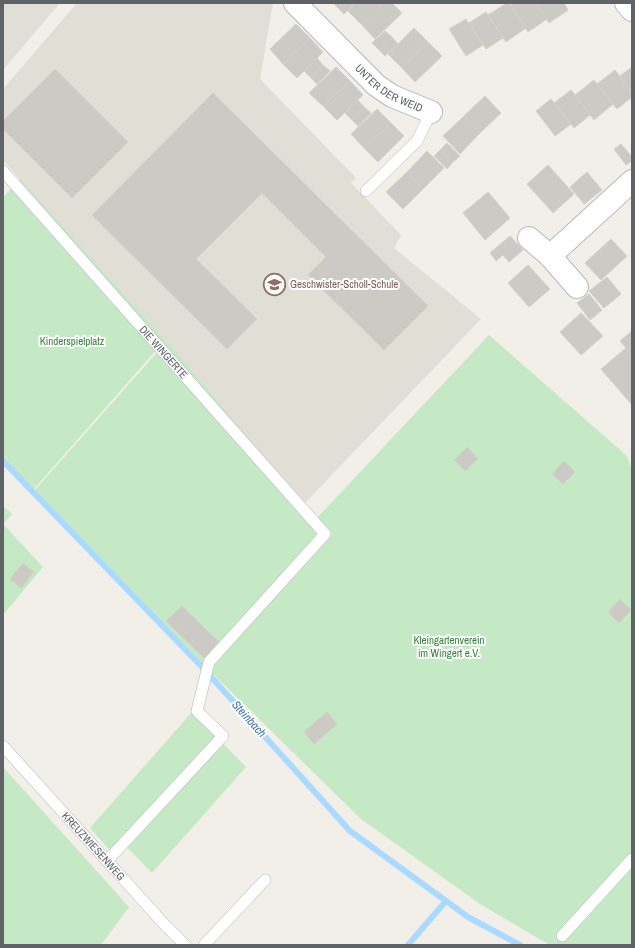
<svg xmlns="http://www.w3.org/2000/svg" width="635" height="948" font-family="'Archivo Narrow',sans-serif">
	<rect width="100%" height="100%" fill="#f1efe8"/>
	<path fill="#e1ded6" d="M 3,3 L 60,3 L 3,70 Z
		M 77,3 L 273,3 L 260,79 L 356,178 L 351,183 L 401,235 L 394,248 L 481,319 L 304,504 L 3,160 L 3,89 Z"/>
	<path fill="#c5e8c5" d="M 20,179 L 165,340 L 34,489 L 3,458 L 3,197 Z
		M 489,335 L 627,456 L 632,470 L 632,945 L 550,945 L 480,904 L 361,819 L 206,667 L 35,490 L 167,341 L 316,519 Z
		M 3,506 L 12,514 L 3,524 L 43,567 L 3,615 Z
		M 192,712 L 246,767 L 152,873 L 123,843 L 113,854 L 90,828 Z
		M 3,767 L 129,907 L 101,945 L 3,945 Z"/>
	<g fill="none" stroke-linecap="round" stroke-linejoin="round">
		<path stroke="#aadaff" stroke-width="6" d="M 3,461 L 204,669 L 350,831 L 468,917 L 520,945
			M 408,945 L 446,901"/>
	</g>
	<path fill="#cccac5" stroke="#d6d1c6" d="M 333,3 L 343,3 L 338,8 Z
		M 343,3 L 355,3 L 344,14 L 338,8 Z
		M 356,3 L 384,3 L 362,25 L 348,11 Z
		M 384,3 L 392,3 L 402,13 L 375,39 L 362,25 Z
		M 507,3 L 509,3 L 526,28 L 506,42 L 488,15 Z
		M 513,3 L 536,3 L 547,19 L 528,32 L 511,5 Z
		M 536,3 L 564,3 L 568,10 L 549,23 Z
		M 486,12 L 503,38 L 486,49 L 469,23 Z
		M 466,19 L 483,45 L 466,56 L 449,29 Z
		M 296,24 L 310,38 L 283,64 L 270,49 Z
		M 414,28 L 428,42 L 402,68 L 388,54 Z
		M 385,31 L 392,37 L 379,50 L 372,43 Z
		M 392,37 L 398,44 L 385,56 L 379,50 Z
		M 310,38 L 323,52 L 297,78 L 283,64 Z
		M 428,42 L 442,56 L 415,82 L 402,68 Z
		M 317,58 L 323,65 L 311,78 L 304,71 Z
		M 323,65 L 330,71 L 317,84 L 311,78 Z
		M 336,67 L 350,81 L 323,106 L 309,93 Z
		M 632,67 L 632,92 L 620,76 Z
		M 55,69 L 128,142 L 72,198 L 3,129 L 3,121 Z
		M 615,70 L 632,92 L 632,97 L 617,109 L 597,84 Z
		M 594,80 L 613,104 L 594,120 L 575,95 Z
		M 350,81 L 363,95 L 337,120 L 323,106 Z
		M 571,90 L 590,115 L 574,128 L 554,103 Z
		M 213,93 L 428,306 L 384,350 L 308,275 L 326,257 L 262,193 L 196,259 L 257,319 L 227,349 L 92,215 Z
		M 485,96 L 501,113 L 480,133 L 464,116 Z
		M 551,99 L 571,124 L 555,136 L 536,111 Z
		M 358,100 L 364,107 L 352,120 L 345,113 Z
		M 364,107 L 371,113 L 358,126 L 352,120 Z
		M 377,109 L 391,123 L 364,148 L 351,134 Z
		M 464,116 L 480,133 L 460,154 L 443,136 Z
		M 391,123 L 404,136 L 378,162 L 364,148 Z
		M 447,143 L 460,156 L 453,162 L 441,149 Z
		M 621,144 L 632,157 L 632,161 L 626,165 L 614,149 Z
		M 441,149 L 453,162 L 447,169 L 434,156 Z
		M 427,151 L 444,168 L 423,189 L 407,172 Z
		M 548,165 L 574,194 L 553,213 L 527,184 Z
		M 407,172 L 423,189 L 403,209 L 386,192 Z
		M 587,172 L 602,190 L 584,204 L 570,187 Z
		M 488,192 L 510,218 L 485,240 L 463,213 Z
		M 510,236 L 523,250 L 509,262 L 503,255 L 496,261 L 490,253 Z
		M 611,239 L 627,256 L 601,280 L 585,263 Z
		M 528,265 L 550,289 L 529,307 L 508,283 Z
		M 607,277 L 621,294 L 604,308 L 589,291 Z
		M 589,294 L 602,310 L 590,320 L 577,303 Z
		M 581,313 L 603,336 L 581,355 L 560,332 Z
		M 632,331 L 632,355 L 620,341 Z
		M 626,348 L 632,355 L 632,405 L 601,369 Z
		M 467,447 L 478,459 L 465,471 L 454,460 Z
		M 564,461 L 575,472 L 563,484 L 552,474 Z
		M 23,563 L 34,572 L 21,588 L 10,579 Z
		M 620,599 L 631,610 L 619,623 L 608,612 Z
		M 182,606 L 219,642 L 204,658 L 166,621 Z
		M 327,712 L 337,724 L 314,744 L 304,732 Z"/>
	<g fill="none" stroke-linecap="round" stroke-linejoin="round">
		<defs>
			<g id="lane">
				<path id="s1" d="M 3,171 L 325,534 L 209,662 L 197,711 L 223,736 L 107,861"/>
				<path d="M 366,191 L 417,141 L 431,112"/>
				<path id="s2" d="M 3,746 L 165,925 L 185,945"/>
				<path d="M 562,936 L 632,859"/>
				<path d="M 204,945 L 265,880"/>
			</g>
			<g id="street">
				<path id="s3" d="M 295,3 L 376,85 L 392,96 L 431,112"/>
				<path d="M 626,3 L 632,10"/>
				<path d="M 529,238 L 550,256 L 577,287"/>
				<path d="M 550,256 L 632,181"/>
			</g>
		</defs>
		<use href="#lane" stroke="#b5b8bc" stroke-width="12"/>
		<use href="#street" stroke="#b5b8bc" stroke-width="24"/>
		<use href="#lane" stroke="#fff" stroke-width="11"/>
		<use href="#street" stroke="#fff" stroke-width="22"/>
	</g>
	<defs>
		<symbol id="school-ring" viewBox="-11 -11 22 22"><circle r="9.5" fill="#fff" stroke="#8d6e63" stroke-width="1.5"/><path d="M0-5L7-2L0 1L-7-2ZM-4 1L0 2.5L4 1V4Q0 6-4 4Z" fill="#8d6e63"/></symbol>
	</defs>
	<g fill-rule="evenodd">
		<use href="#school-ring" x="262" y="272" width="25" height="25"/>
	</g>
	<g text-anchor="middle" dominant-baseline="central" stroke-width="4" stroke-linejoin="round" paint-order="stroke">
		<g font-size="11" fill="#5f6368" stroke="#fff">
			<text stroke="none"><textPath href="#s3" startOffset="128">UNTER DER WEID</textPath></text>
			<text stroke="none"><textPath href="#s1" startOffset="242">DIE WINGERTE</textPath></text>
			<text stroke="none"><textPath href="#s2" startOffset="135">KREUZWIESENWEG</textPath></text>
		</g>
		<g font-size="11" fill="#785e54" stroke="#fff" text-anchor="start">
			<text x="290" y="284">Geschwister-Scholl-Schule</text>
		</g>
		<g font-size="11" fill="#348238" stroke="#fff">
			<text x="72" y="341">Kinderspielplatz</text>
			<text x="449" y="640">Kleingartenverein<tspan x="449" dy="13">im Wingert e.V.</tspan></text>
		</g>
		<g font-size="12" font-style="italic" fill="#4174aa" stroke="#fff">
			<text transform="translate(249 719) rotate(48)">Steinbach</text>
		</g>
	</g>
	<rect width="635" height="948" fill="none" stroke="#5f6368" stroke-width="8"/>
</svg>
